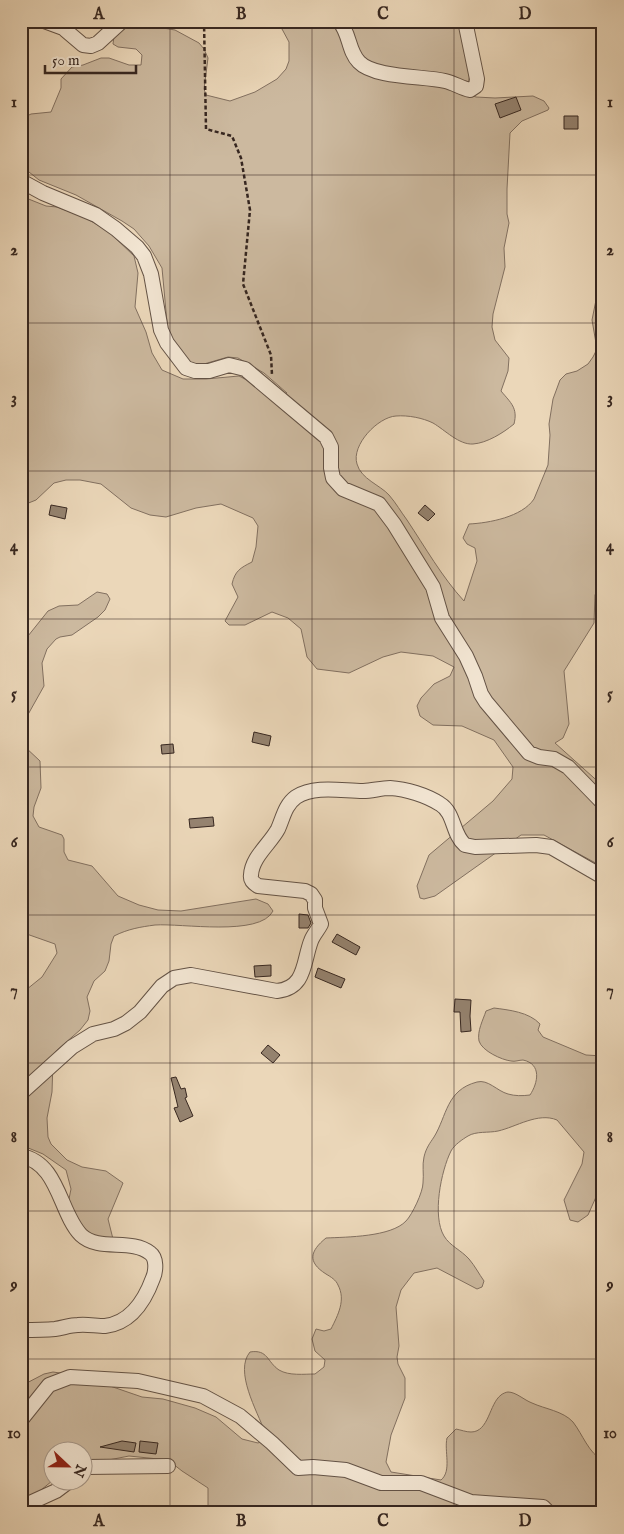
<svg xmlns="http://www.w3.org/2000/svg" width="624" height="1534" font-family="'IM FELL English',serif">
	<rect width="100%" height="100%" fill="#ebd7b9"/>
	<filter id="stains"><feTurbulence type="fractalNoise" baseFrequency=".004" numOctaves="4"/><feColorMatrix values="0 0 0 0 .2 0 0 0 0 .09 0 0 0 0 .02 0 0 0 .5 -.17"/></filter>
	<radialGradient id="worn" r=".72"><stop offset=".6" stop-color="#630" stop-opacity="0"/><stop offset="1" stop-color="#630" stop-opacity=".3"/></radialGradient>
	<path fill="#ccb99f" stroke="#827060" d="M 273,21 L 317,21 L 323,24 L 336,21 L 460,21 L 471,72 L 469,79 L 469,94 L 476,97 L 495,98 L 533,96 L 544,101 L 549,108 L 548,110 L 522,121 L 510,133 L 507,189 L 507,214 L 509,223 L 504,248 L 505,267 L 493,314 L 492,327 L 495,340 L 509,358 L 508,371 L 501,391 C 511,403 518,408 514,424 C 503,433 487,443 473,444 C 459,445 445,430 433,423 C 423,418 408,415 396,416 C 378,417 351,445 357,464 C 361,479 380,485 389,495 C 396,503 401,512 407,520 C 425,547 442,577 464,601 L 477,561 L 475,548 L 467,544 L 463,538 L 469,524 C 489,523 522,517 534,499 L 548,465 L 550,435 L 549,424 L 553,399 L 560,380 L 566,374 L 577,371 L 588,364 L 593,357 L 597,349 L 592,320 L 597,295 L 603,283 L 603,577 L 595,595 L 594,623 L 564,671 L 569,724 L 563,738 L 555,743 L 603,786 L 603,867 L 544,835 L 521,835 L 435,896 L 424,899 L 420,898 L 417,886 L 429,855 L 493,801 L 512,779 L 513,767 L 494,740 L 462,726 L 433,725 L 420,716 L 417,706 L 421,698 L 434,684 L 450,676 L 454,667 L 433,656 L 401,652 L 383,657 L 349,673 L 317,669 L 307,657 L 301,629 L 288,618 L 272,612 L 245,625 L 229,625 L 225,621 L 238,597 L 232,584 C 235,571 240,568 252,562 L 256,547 L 258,526 L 253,518 L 221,504 L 196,508 L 166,517 L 150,515 L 131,508 L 101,484 L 80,480 L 66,480 L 54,483 L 36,500 L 21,506 L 21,194 L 26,198 L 46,206 L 57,207 L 84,217 L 108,231 L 134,256 L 138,273 L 135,307 L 146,332 L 152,353 L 162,370 L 183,379 L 206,379 L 239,376 L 249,381 L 269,397 L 287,393 L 264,373 L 238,358 L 228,357 L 197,366 L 188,363 L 168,333 L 162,268 L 149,246 L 134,229 L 122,221 L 76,195 L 39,180 L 29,172 L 21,169 L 21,119 L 31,114 L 51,112 L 61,88 L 61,79 L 72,67 L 83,65 L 101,58 L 109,58 L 129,65 L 141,65 L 142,55 L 136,49 L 118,47 L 113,44 L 114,36 L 117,32 L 133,23 L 175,30 L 199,43 L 204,49 L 208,58 L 204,89 L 206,95 L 230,101 L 255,92 L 277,79 L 286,69 L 289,61 L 289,42 L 282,29 Z
		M 97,592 L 107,594 L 110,599 L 105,610 L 98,617 L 72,635 L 60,637 L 56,639 L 47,649 L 42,663 L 44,686 L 21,727 L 21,633 L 28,636 L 48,611 L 59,606 L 78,605 Z
		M 21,738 L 24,746 L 40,761 L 41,788 L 34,807 L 33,816 L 39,827 L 62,835 L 64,839 L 64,852 L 68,860 L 92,866 L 118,896 L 139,905 L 158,910 L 181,911 L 256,899 L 268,904 L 273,911 C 260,937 181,923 155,925 C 140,927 128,929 114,936 L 111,944 L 109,961 L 105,971 L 94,981 L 87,997 L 90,1011 L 88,1020 L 80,1030 L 56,1051 L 53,1060 L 52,1092 L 47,1118 L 48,1137 L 51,1144 L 67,1160 L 82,1167 L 106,1171 L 123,1183 L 108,1219 L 113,1239 L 94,1240 L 65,1219 L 71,1189 L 66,1170 L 43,1154 L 21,1145 L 21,994 L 42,977 L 57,953 L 55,944 L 21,932 Z
		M 494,1008 C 509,1010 529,1012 540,1024 L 538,1030 L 543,1037 L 586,1055 L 603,1056 L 603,1173 L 596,1197 L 588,1215 L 578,1222 L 570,1220 L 564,1200 L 582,1164 L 584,1152 L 557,1120 C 538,1112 516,1127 498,1131 C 489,1133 476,1131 468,1136 C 463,1139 454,1145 451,1151 C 441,1171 432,1216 444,1236 C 450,1246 461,1250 469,1259 C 475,1266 479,1274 484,1281 L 482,1287 L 477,1289 L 437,1268 L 414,1273 L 401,1290 L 396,1307 L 399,1346 L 397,1357 L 398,1364 L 405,1378 L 405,1398 L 391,1435 L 386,1462 L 391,1472 L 441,1480 C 452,1471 444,1451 447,1438 L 456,1429 C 461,1430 466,1432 471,1432 C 489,1432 489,1404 501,1395 C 502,1394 506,1392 508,1392 C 516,1392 524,1400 532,1403 C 545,1409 563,1411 573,1422 C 583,1435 588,1452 603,1461 L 603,1513 L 208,1513 L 208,1488 L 182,1471 L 168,1460 L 129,1456 L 83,1465 L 82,1452 L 52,1452 L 52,1481 L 30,1499 L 21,1511 L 21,1386 L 44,1374 L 53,1372 L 81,1376 L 142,1397 L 163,1399 L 195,1408 L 216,1417 L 242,1439 L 258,1443 L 264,1440 L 265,1432 C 257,1411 234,1371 250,1352 C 268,1349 267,1362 279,1370 C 289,1376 304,1374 315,1374 L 324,1367 L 325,1360 L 315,1351 L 312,1339 L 316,1329 L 324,1331 L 331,1329 C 338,1315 346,1300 338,1285 C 336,1280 331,1277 326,1274 C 307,1262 310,1251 326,1238 C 347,1237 391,1237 406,1221 C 412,1215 423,1192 423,1183 C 424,1174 422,1165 424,1157 C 426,1148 430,1143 434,1137 C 447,1116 446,1090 477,1082 C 488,1079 497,1091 508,1094 C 515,1096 522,1096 530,1095 C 538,1083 542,1064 523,1060 C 519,1060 515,1062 511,1061 C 502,1060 482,1051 479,1041 C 477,1031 483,1020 486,1011 Z"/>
	<path fill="#958370" stroke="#372720" d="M 516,97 L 521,110 L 500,118 L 495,104 Z
		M 564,116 L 578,116 L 578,129 L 564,129 Z
		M 51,505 L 67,508 L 65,519 L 49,515 Z
		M 425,505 L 435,514 L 428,521 L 418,513 Z
		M 254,732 L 271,736 L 269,746 L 252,742 Z
		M 173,744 L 174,753 L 162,754 L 161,745 Z
		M 213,817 L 214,826 L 190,828 L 189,819 Z
		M 299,914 L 308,915 L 311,923 L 308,928 L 299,928 Z
		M 337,934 L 360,947 L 356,955 L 332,942 Z
		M 271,965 L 271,976 L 255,977 L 254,966 Z
		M 318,968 L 345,979 L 341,988 L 315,977 Z
		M 455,999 L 471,1000 L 470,1016 L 471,1031 L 461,1032 L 460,1012 L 454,1012 Z
		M 268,1045 L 280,1055 L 273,1063 L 261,1053 Z
		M 176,1077 L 181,1089 L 185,1088 L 187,1097 L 185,1098 L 193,1116 L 180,1122 L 174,1108 L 178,1107 L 171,1078 Z
		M 122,1441 L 136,1443 L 134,1452 L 100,1447 Z
		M 140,1441 L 158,1443 L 156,1454 L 139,1452 Z"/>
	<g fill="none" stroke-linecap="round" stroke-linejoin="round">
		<defs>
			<path id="street" d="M 44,21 L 63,28 L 83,45 L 91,46 L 98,43 L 122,21
				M 339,21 C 350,33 348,51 359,62 C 374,78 424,76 445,81 C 454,83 461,88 470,90 L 476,86 L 477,79 L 465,21
				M 21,181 L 43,193 L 96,215 L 116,229 L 137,247 L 144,256 L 151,274 L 161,330 L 167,343 L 186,368 L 195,371 L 209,371 L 229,365 L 245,369 L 326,437 L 331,447 L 331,468 L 333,478 L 343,489 L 379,504 L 394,524 L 433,587 L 442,618 L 466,656 L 475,676 L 481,694 L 486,702 L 529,753 L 539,757 L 554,759 L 568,767 L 603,803
				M 21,1093 L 72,1047 L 93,1034 L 114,1029 L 126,1023 L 140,1012 L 162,986 L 174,978 L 191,975 L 277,991 C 306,988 303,962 311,941 C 313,935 318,930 321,924 L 315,908 L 315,900 L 311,894 L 305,891 L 258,886 C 254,883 250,881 251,875 C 252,857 270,844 278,829 C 283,818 285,805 296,797 C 315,785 342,791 363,791 C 372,791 381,788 390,788 C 406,789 426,795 440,804 C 455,813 452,834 465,845 L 475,847 L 536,845 L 551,847 L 603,877
				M 21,1156 C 59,1163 59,1212 81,1235 C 99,1252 131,1238 150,1253 C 157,1258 156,1271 153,1278 C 145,1300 131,1323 105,1326 C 96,1326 87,1324 78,1325 C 70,1325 63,1328 55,1329 C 44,1330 33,1330 21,1330
				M 21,1420 L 49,1385 L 70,1377 L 138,1381 L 203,1396 L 240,1416 L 272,1443 L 298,1468 L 313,1467 L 346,1470 L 381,1483 L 421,1483 L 471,1502 L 543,1507 L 549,1513
				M 82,1470 L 86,1467 L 168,1466
				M 21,1507 L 56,1491 L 68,1482"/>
		</defs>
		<use href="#street" stroke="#645346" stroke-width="16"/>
		<path stroke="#372720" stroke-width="2.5" stroke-dasharray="4 2.5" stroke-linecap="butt" d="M 204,21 L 206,129 L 232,136 L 241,158 L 250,210 L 243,284 L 271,355 L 272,375"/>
		<use href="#street" stroke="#f2e5d2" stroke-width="14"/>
	</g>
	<path fill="none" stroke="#372720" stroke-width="1" stroke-opacity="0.55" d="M 170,21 L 170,1513M 312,21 L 312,1513M 454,21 L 454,1513M 21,175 L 603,175M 21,323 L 603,323M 21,471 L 603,471M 21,619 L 603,619M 21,767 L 603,767M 21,915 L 603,915M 21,1063 L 603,1063M 21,1211 L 603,1211M 21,1359 L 603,1359"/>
	<rect width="624" height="1534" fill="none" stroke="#ebd7b9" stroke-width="55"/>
	<g transform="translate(68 1466) rotate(112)"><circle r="24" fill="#f2e5d2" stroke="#a7998b"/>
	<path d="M0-4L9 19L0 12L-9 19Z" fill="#8f2418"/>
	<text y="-8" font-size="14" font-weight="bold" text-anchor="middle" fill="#372720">N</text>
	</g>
	<path d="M45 65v8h91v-8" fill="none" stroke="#372720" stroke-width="2.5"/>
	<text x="52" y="65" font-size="15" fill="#372720" stroke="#f2e5d2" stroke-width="4" paint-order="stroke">50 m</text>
	<rect x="28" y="28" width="568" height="1478" fill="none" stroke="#372720" stroke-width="2"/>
	<g font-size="16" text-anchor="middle" font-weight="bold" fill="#372720">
		<text x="99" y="19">A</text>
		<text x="241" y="19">B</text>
		<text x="383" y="19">C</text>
		<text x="525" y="19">D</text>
		<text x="14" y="107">1</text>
		<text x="610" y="107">1</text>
		<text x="14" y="255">2</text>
		<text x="610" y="255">2</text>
		<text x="14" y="403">3</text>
		<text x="610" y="403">3</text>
		<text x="14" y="551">4</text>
		<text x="610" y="551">4</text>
		<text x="14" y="699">5</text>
		<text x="610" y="699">5</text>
		<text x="14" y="847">6</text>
		<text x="610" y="847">6</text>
		<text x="14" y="995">7</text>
		<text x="610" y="995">7</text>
		<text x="14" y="1142">8</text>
		<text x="610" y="1142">8</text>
		<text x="14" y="1290">9</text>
		<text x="610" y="1290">9</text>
		<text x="14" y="1438">10</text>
		<text x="610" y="1438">10</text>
		<text x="99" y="1526">A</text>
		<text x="241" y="1526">B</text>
		<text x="383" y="1526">C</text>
		<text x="525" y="1526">D</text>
	</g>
	<rect width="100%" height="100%" filter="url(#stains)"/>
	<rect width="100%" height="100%" fill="url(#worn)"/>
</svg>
